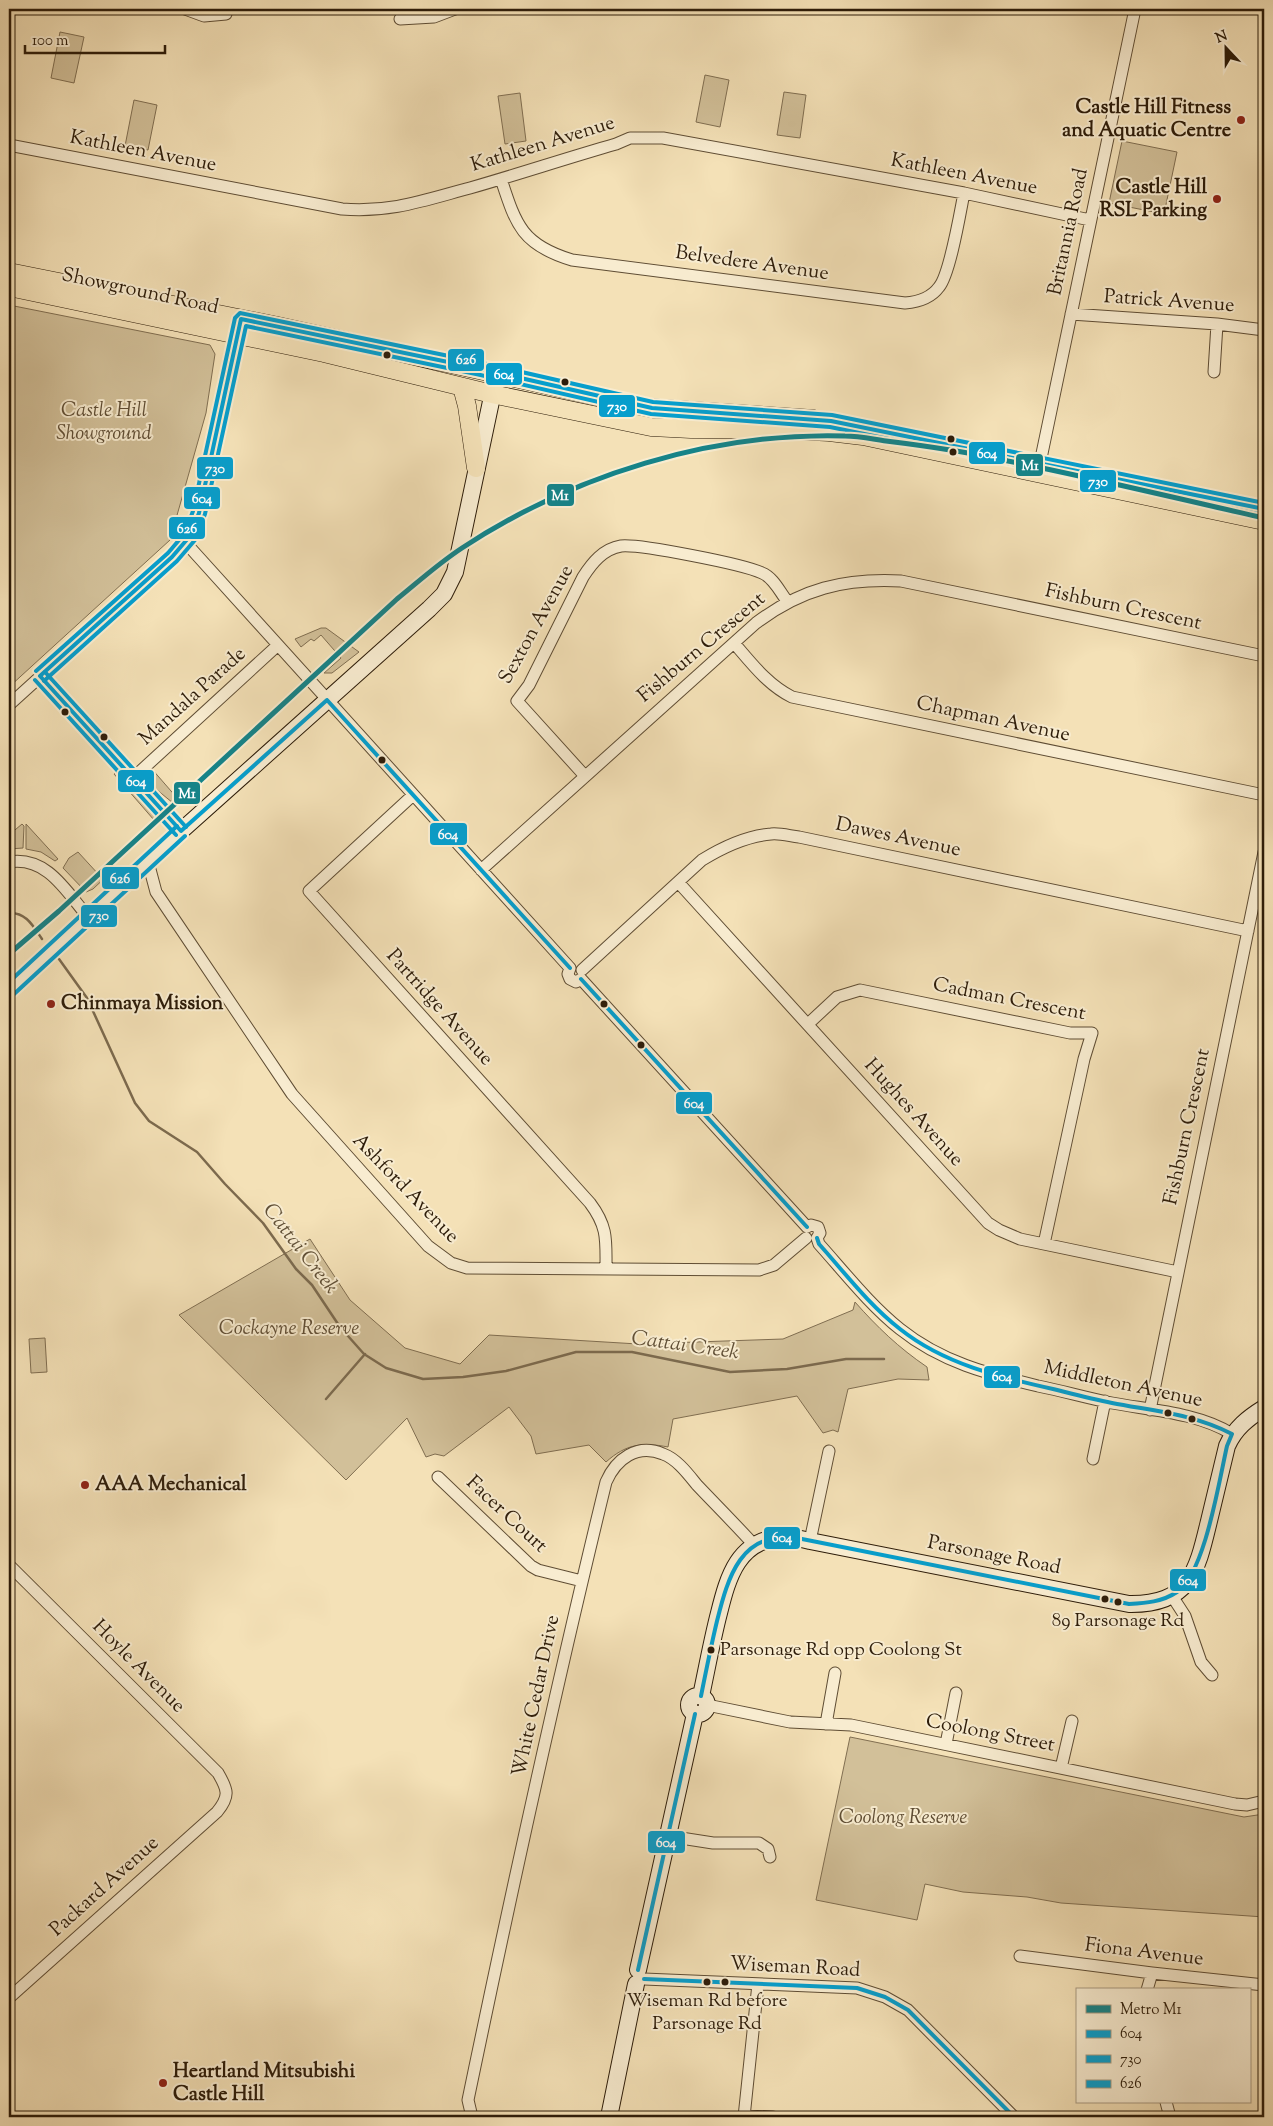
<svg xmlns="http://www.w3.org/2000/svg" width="1273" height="2126" font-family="'Sorts Mill Goudy',serif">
	<rect width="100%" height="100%" fill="#f4e1b7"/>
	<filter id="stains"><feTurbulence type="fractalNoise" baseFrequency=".004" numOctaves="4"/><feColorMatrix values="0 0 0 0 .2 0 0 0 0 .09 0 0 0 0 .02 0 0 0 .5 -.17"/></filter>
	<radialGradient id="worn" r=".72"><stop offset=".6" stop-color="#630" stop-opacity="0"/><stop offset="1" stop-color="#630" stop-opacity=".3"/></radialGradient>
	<path fill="#d2c099" stroke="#806e51" d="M 60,32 L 84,37 L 74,83 L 51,78 Z
		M 705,75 L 729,80 L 720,127 L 696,122 Z
		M 784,92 L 806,95 L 800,138 L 777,135 Z
		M 520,93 L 526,141 L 505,144 L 498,96 Z
		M 134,100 L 157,105 L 148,150 L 125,146 Z
		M 1122,141 L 1177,152 L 1164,214 L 1109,203 Z
		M 9,305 L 210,345 L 215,354 L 206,413 L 170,540 L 9,687 Z
		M 321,628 L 326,628 L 359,652 L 332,673 L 324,673 L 341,658 L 321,635 L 314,641 L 311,639 L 301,647 L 295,639 Z
		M 151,768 L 178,799 L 173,803 L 151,785 L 147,774 Z
		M 117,771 L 155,814 L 157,818 L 154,820 L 114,774 Z
		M 22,824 L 24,826 L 23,848 L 9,849 L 9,835 Z
		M 26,824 L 58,859 L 55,861 L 41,852 L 26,849 Z
		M 78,852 L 100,876 L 107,870 L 110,873 L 93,889 L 86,892 L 63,868 L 69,858 Z
		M 310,1239 L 350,1300 L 405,1348 L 460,1364 L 489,1335 L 638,1344 L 783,1339 L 853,1310 L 855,1302 C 877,1327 899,1348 927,1367 L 929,1380 L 898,1379 L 848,1389 L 838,1432 L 833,1430 L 823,1433 L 797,1396 L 673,1419 L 668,1447 C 642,1442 626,1444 606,1462 L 589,1445 L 536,1454 L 531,1436 L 509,1407 L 444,1456 L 435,1454 L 426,1457 L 407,1418 L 346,1480 L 179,1315 Z
		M 45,1338 L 47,1372 L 31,1373 L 29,1339 Z
		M 850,1737 L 1244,1817 L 1264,1814 L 1264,1917 L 1061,1903 L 1027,1897 L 963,1892 L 925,1884 L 917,1920 L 816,1900 Z"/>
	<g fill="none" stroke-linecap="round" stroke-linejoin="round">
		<path stroke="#7c6a4e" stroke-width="2.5" d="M 9,913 C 26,912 33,926 42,939
			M 59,959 L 87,998 L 135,1103 L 149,1121 L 197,1152 L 225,1184 L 263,1223 L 296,1269 L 312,1285 L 340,1327 L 364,1354 L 386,1368 L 423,1379 L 463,1377 L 506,1371 L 576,1352 L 632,1352 L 730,1372 L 787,1369 L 846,1359 L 884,1359
			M 326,1399 L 365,1354"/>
		<defs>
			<path id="street" d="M 185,9 L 204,16 L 226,14
				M 400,19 L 434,17 L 455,9
				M 9,145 L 342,209 C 390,213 425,200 470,188 C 519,174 567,158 616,144 L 630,138 L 663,138 L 964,193 L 1090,220
				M 501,179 C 516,225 522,245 572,260 L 905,303 C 918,302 931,298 939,287 C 950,274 960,213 964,193
				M 1071,314 L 1217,324 L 1264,330
				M 1214,372 L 1217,324
				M 1040,463 L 1135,9
				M 185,542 L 570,968
				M 734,643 C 752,664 768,685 792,697 L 1264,795
				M 40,676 L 181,831
				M 9,705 L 172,557 L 190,536 L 199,513 L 238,335
				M 584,775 L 517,701 L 529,685 L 583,577 C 592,563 603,549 621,546 C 640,544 743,564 762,573 C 773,577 780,592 787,601
				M 133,778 L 278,645
				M 412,796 L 309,891 L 590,1203 C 608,1227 606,1240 606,1269
				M 9,862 C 47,856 66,891 88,917
				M 148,862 L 156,892 L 292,1094 L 428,1246 L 451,1263 L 467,1268 L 759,1270 L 774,1265 L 806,1238
				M 481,870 L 756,623 C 801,589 844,578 901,581 L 1264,656
				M 678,882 L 988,1223 L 999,1230 L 1020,1239 L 1178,1272
				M 570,968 L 568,974 L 570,979 L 576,982 L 581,979
				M 582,970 L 702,860 C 723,847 746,836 771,834 C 780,833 790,836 799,837 L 1248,931
				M 581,979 L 807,1227
				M 808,1024 L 837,997 L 860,990 L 1070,1033 L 1092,1033 L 1084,1059 L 1044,1244
				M 807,1227 L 811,1225 L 818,1227 L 820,1233 L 817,1238
				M 817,1238 L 819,1244 C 845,1273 870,1305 900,1329 C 941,1362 988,1374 1038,1386 C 1063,1391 1087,1398 1112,1403 C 1150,1410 1199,1413 1232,1434
				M 1150,1410 L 1264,852
				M 1093,1459 L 1105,1401
				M 438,1477 L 531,1566 L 538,1570 L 582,1581
				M 810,1541 L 829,1451
				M 9,1565 L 218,1773 C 228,1790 230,1796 217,1812 L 9,1998
				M 1172,1596 L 1185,1616 L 1201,1662 L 1212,1675
				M 707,1705 L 790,1722 L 851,1725 L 1235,1804 L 1247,1805 L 1264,1801
				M 826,1724 L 835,1673
				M 946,1744 L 956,1693
				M 1061,1768 L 1072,1721
				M 668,1836 L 713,1843 L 759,1843 L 768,1849 L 770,1857
				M 1020,1956 L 1152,1973 L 1264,1985
				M 644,1979 L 857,1988 L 885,1997 L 908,2010 L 1014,2117
				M 1147,1990 L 1152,1973
				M 1166,2102 L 1170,2117
				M 744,2116 L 773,2117
				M 472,2117 L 468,2100 C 511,1893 556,1687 606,1482 C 616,1459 637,1443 663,1454 C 677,1459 688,1474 697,1485 C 716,1505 736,1525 755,1546
				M 744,2117 L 758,1984"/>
			<path id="secondary" d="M 9,990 L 181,831 L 429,609 L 444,594 L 455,572 L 497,373
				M689 1705a9 9 0 1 1 18 0a9 9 0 1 1-18 0Z
				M 701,1696 C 707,1668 712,1640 719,1613 C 728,1577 738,1539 784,1537 C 792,1537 802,1539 810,1541 L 1129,1604 C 1190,1605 1197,1571 1209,1521 C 1215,1496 1221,1471 1227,1446 C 1235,1428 1248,1418 1264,1408
				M 638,1970 L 695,1714
				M 609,2117 L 636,1984"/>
			<path id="primary" d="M 9,272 L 278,326 L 652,408 L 814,419
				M 9,287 L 324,353 L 492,394 L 651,427 L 691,429 L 791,430 L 829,432 L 863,436 L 1264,521
				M 462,387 L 467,406 L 476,468"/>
		</defs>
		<use href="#street" stroke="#5f4d34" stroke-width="13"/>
		<use href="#secondary" stroke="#2d1c09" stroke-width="18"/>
		<use href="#primary" stroke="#2d1c09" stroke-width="19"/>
		<use href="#street" stroke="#f8ecd0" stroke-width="11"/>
		<use href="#secondary" stroke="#f8ecd0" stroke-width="16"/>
		<use href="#primary" stroke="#f4e1b7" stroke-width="18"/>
		<defs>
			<path id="bus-1" d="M 40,676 L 172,557 L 190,536 L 199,513 L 241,319 L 477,368 L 652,408 L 831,421 L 1264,509
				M 40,676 L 181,831
				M 327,700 L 570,968
				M 181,831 L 327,700
				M 581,979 L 807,1227
				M 817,1238 L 819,1244 C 845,1273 869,1305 900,1329 C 944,1364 999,1377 1053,1389 C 1073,1394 1092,1399 1112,1403 C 1153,1411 1194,1414 1232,1434
				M 701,1696 C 706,1671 711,1646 717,1621 C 728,1577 741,1530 797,1538 L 1129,1604 C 1146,1603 1162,1602 1177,1592 C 1205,1573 1219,1481 1227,1446 L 1232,1434
				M 638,1970 L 695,1714
				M 644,1979 L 857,1988 L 885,1997 L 908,2010 L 1014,2117"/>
			<path id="bus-2" d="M 35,680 L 176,835
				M 44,681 L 177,561 L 195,540 L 205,514 L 246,326 L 476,374 L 651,414 L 830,427 L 1263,515
				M 13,995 L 185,836"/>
			<path id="bus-3" d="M 36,671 L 168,553 L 185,533 L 193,511 L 235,318 L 240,313 L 478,362 L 653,402 L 832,415 L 1264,503
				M 45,672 L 186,827
				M 9,982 L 177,826"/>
		</defs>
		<use href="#bus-1" stroke="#f8ecd0" stroke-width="8"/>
		<use href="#bus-2" stroke="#f8ecd0" stroke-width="8"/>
		<use href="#bus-3" stroke="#f8ecd0" stroke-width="8"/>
		<use href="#bus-1" stroke="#079ecc" stroke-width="4"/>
		<use href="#bus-2" stroke="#079ecc" stroke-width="4"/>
		<use href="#bus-3" stroke="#079ecc" stroke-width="4"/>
		<defs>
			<path id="metro-1" d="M 9,954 L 59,911 L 397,599 C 418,582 439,563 462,548 C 573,475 712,432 845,436 C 859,436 872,439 886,441 C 927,446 968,452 1008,461 C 1094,478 1179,499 1264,518"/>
		</defs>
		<use href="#metro-1" stroke="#f8ecd0" stroke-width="9"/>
		<use href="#metro-1" stroke="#168388" stroke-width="5"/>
	</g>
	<g fill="#8f2418" stroke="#f8ecd0" stroke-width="2">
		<circle cx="1241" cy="120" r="5"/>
		<circle cx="1217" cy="199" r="5"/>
		<circle cx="51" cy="1004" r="5"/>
		<circle cx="85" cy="1485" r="5"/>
		<circle cx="163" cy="2083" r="5"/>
	</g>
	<g fill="#2d1c09" stroke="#f8ecd0" stroke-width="2">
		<circle cx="387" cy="355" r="4.5"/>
		<circle cx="565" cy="382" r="4.5"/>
		<circle cx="951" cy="439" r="4.5"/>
		<circle cx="953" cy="452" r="4.5"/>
		<circle cx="65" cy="712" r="4.5"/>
		<circle cx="104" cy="737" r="4.5"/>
		<circle cx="382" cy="760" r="4.5"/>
		<circle cx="604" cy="1004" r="4.5"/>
		<circle cx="641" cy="1045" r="4.5"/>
		<circle cx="1168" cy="1413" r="4.5"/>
		<circle cx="1192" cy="1419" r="4.5"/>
		<circle cx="1105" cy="1599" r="4.5"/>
		<circle cx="1118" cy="1602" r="4.5"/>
		<circle cx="711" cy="1650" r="4.5"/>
		<circle cx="707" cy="1982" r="4.5"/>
		<circle cx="725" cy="1982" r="4.5"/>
	</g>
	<g text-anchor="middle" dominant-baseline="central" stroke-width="4" stroke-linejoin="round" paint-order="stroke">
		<g font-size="19" fill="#2d1c09" stroke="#f8ecd0">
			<text x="1118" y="1621">89 Parsonage Rd</text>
			<text x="720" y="1650" text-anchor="start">Parsonage Rd opp Coolong St</text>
			<text x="707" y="2001">Wiseman Rd before<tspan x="707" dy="23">Parsonage Rd</tspan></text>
		</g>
		<g font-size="20" font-weight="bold" fill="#2d1c09" stroke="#f8ecd0" text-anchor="start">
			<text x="1231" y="108" text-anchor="end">Castle Hill Fitness<tspan x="1231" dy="23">and Aquatic Centre</tspan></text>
			<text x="1207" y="188" text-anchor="end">Castle Hill<tspan x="1207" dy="23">RSL Parking</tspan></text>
			<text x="61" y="1004">Chinmaya Mission</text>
			<text x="95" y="1485">AAA Mechanical</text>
			<text x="173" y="2072">Heartland Mitsubishi<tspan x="173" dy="23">Castle Hill</tspan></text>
		</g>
		<g font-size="20" fill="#2d1c09" stroke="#f8ecd0">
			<text transform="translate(543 145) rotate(-17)">Kathleen Avenue</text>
			<text transform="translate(143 152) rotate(11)">Kathleen Avenue</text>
			<text transform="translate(964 175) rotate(11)">Kathleen Avenue</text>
			<text transform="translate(1069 232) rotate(-78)">Britannia Road</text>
			<text transform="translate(752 264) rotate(8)">Belvedere Avenue</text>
			<text transform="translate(140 292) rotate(12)">Showground Road</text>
			<text transform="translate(1169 302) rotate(4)">Patrick Avenue</text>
			<text transform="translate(1123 608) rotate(12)">Fishburn Crescent</text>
			<text transform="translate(537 625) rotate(-61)">Sexton Avenue</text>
			<text transform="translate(702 648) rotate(-40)">Fishburn Crescent</text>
			<text transform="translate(193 697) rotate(-42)">Mandala Parade</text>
			<text transform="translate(993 720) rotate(12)">Chapman Avenue</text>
			<text transform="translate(898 838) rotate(12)">Dawes Avenue</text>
			<text transform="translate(1009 1000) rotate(11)">Cadman Crescent</text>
			<text transform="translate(439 1008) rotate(48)">Partridge Avenue</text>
			<text transform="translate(913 1113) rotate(48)">Hughes Avenue</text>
			<text transform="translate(1188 1127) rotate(-78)">Fishburn Crescent</text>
			<text transform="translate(405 1189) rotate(46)">Ashford Avenue</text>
			<text transform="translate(1123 1385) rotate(12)">Middleton Avenue</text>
			<text transform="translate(506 1515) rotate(43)">Facer Court</text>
			<text transform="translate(994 1556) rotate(11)">Parsonage Road</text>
			<text transform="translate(138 1667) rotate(45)">Hoyle Avenue</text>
			<text transform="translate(537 1696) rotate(-78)">White Cedar Drive</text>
			<text transform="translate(990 1734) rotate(11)">Coolong Street</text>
			<text transform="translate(105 1887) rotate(-42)">Packard Avenue</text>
			<text transform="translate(1144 1953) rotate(7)">Fiona Avenue</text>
			<text transform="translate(795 1968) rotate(3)">Wiseman Road</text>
		</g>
		<g font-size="20" font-style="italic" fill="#5f4d34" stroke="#f8ecd0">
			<text x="104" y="411">Castle Hill<tspan x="104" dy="23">Showground</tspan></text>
			<text x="289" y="1329">Cockayne Reserve</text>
			<text x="903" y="1818">Coolong Reserve</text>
		</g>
		<g font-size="21" font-style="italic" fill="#615037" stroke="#f8ecd0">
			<text transform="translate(300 1249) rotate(52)">Cattai Creek</text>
			<text transform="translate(685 1346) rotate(8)">Cattai Creek</text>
		</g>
	</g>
	<g stroke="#f8ecd0" stroke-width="2">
		<rect x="447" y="348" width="38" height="24" rx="5" fill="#079ecc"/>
		<rect x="485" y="362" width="38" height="24" rx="5" fill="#079ecc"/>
		<rect x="598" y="394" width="38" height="24" rx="5" fill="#079ecc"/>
		<rect x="968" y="441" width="38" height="24" rx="5" fill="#079ecc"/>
		<rect x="1015" y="453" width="29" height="24" rx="5" fill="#168388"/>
		<rect x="196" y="456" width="38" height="24" rx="5" fill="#079ecc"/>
		<rect x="1079" y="469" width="38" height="24" rx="5" fill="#079ecc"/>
		<rect x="546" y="483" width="29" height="24" rx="5" fill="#168388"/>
		<rect x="183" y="486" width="38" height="24" rx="5" fill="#079ecc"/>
		<rect x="168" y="516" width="38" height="24" rx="5" fill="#079ecc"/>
		<rect x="117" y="769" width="38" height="24" rx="5" fill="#079ecc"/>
		<rect x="173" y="781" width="28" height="24" rx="5" fill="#168388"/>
		<rect x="429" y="822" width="39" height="24" rx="5" fill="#079ecc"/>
		<rect x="101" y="866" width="39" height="24" rx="5" fill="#079ecc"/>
		<rect x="80" y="904" width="38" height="24" rx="5" fill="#079ecc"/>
		<rect x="675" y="1091" width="38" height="24" rx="5" fill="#079ecc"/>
		<rect x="983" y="1365" width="38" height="24" rx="5" fill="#079ecc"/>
		<rect x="763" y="1526" width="38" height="24" rx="5" fill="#079ecc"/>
		<rect x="1169" y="1568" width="38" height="24" rx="5" fill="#079ecc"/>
		<rect x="647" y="1830" width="39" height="24" rx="5" fill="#079ecc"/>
	</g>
	<g font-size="14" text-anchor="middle" font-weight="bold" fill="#fff">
		<text x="466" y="364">626</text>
		<text x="504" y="379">604</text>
		<text x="617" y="411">730</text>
		<text x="987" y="458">604</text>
		<text x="1030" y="470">M1</text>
		<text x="215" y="473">730</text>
		<text x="1098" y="486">730</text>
		<text x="560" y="500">M1</text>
		<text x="202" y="503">604</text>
		<text x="187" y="533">626</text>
		<text x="136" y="786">604</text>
		<text x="187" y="798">M1</text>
		<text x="448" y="839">604</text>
		<text x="120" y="883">626</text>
		<text x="99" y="920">730</text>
		<text x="694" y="1108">604</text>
		<text x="1002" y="1381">604</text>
		<text x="782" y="1542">604</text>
		<text x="1188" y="1585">604</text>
		<text x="666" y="1847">604</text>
	</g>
	<rect width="1273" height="2126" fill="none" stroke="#f4e1b7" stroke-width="30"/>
	<rect x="10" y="10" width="1253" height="2106" fill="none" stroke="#2d1c09" stroke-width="2.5"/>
	<rect x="15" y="15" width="1243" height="2096" fill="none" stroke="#2d1c09"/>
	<rect x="1076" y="1988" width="175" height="115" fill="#f8ecd0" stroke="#a79980"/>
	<rect x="1086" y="2005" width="25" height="8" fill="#168388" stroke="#a79980"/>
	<text x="1120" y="2014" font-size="15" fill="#2d1c09">Metro M1</text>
	<rect x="1086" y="2030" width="25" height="8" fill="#079ecc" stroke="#a79980"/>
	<text x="1120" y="2038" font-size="15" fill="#2d1c09">604</text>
	<rect x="1086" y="2055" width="25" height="8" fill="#079ecc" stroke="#a79980"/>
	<text x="1120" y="2064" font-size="15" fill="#2d1c09">730</text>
	<rect x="1086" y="2080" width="25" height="8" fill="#079ecc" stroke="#a79980"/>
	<text x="1120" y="2088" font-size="15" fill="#2d1c09">626</text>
	<g transform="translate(1226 48) rotate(338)" stroke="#f8ecd0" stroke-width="4" paint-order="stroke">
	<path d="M0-4L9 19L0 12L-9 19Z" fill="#2d1c09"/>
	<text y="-8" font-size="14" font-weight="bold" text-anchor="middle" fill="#2d1c09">N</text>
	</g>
	<path d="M25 45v8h140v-8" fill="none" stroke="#2d1c09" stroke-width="2.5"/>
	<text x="32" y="45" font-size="15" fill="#2d1c09" stroke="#f8ecd0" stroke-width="4" paint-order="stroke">100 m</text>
	<rect width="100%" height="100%" filter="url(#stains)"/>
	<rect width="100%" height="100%" fill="url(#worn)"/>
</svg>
